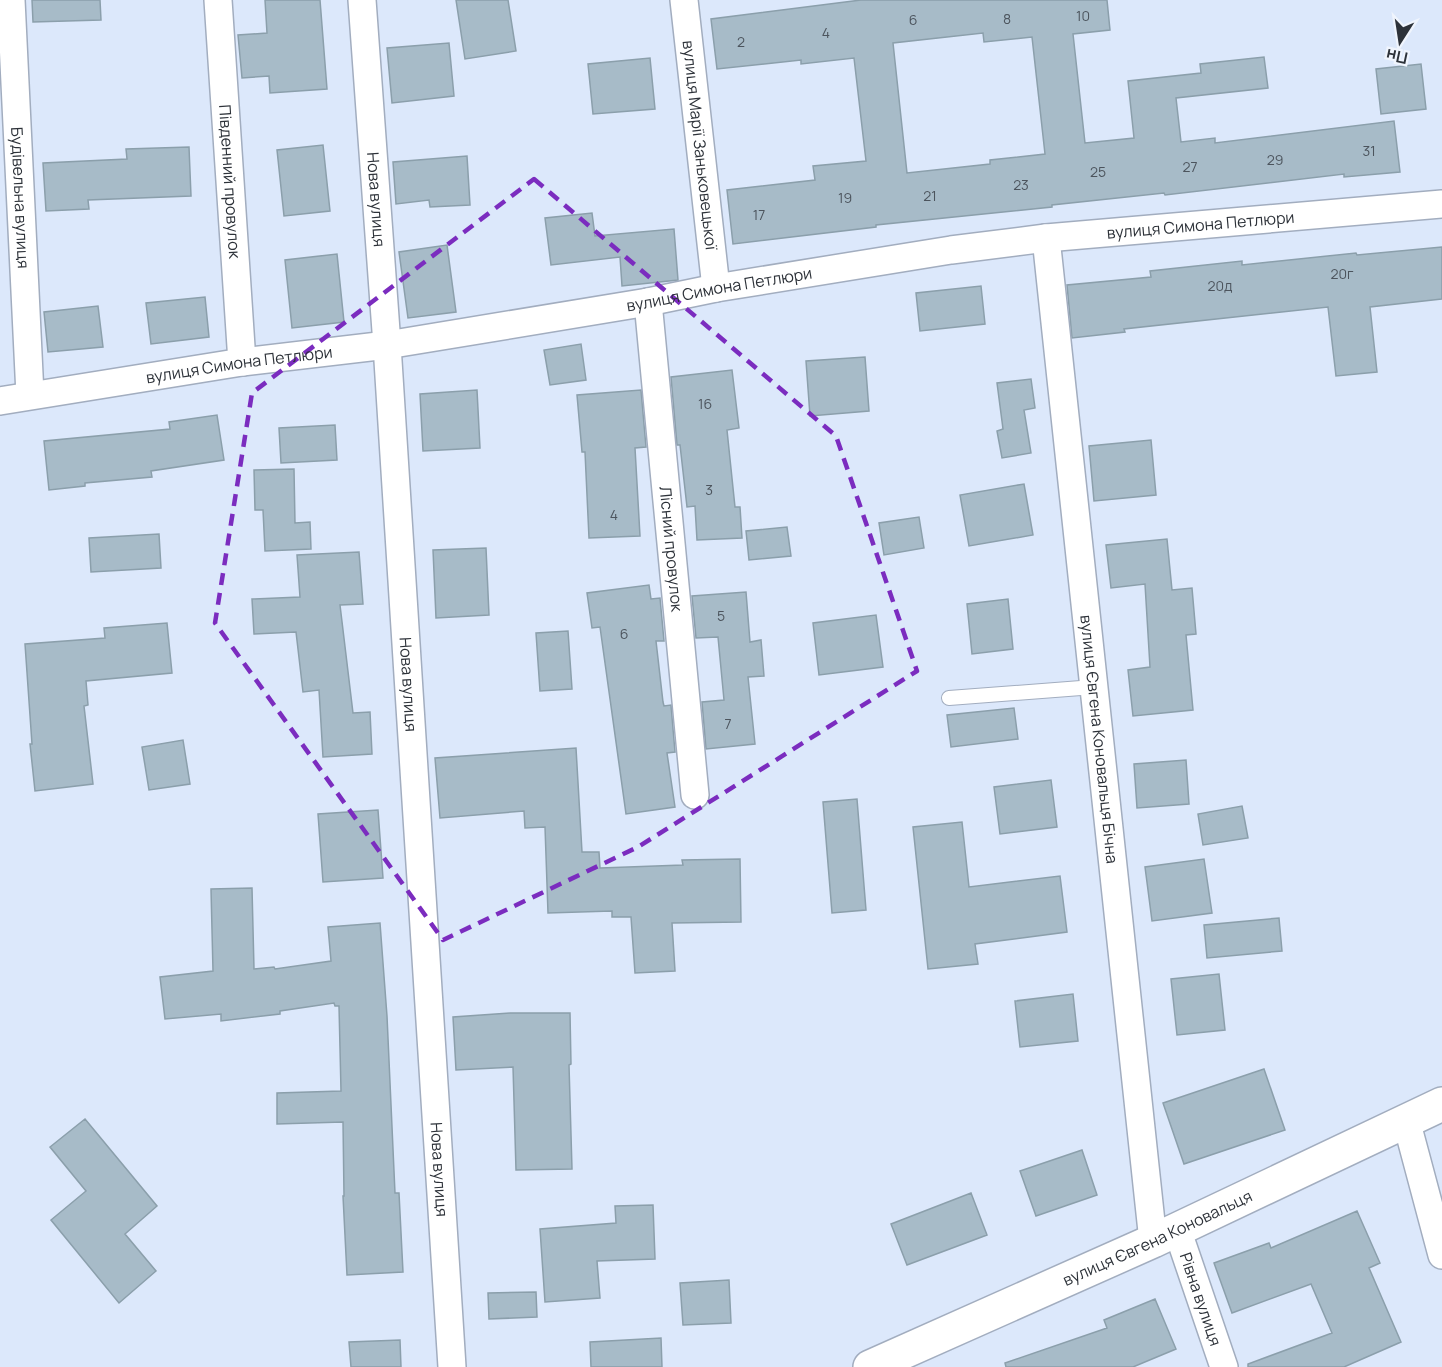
<svg xmlns="http://www.w3.org/2000/svg" width="1442" height="1367" font-family="Manrope,sans-serif">
	<rect width="100%" height="100%" fill="#dce8fb"/>
	<path fill="#a7bbc8" stroke="#8b9fab" stroke-width="1.5" fill-rule="evenodd" d="M 32,0 L 100,0 L 101,20 L 33,22 Z
		M 265,0 L 320,0 L 327,89 L 270,93 L 269,76 L 242,78 L 238,35 L 267,33 Z
		M 456,0 L 508,0 L 516,51 L 465,59 Z
		M 861,0 L 1107,0 L 1110,30 L 1073,34 L 1085,143 L 1134,138 L 1128,81 L 1201,73 L 1200,64 L 1264,57 L 1268,88 L 1176,98 L 1181,142 L 1215,138 L 1215,143 L 1394,121 L 1400,172 L 1344,177 L 1344,174 L 1165,195 L 1164,193 L 1052,205 L 1052,207 L 876,225 L 876,227 L 733,244 L 727,190 L 815,180 L 813,166 L 866,161 L 854,58 L 801,64 L 801,60 L 717,69 L 711,19 ZM 983,33 L 984,42 L 1032,37 L 1045,154 L 990,160 L 990,164 L 907,173 L 893,43 Z
		M 449,43 L 454,96 L 392,103 L 387,48 Z
		M 650,58 L 655,109 L 593,114 L 588,64 Z
		M 1421,64 L 1426,109 L 1381,114 L 1376,69 Z
		M 323,145 L 330,211 L 284,216 L 277,150 Z
		M 189,147 L 191,196 L 88,200 L 89,209 L 46,211 L 43,163 L 127,159 L 126,149 Z
		M 467,156 L 470,205 L 430,207 L 429,200 L 396,204 L 393,162 Z
		M 592,213 L 595,236 L 674,229 L 678,280 L 622,286 L 620,257 L 551,265 L 545,218 Z
		M 447,245 L 456,312 L 408,318 L 399,252 Z
		M 1442,247 L 1442,299 L 1370,307 L 1377,372 L 1336,376 L 1328,307 L 1124,329 L 1125,332 L 1072,338 L 1067,285 L 1151,277 L 1150,271 L 1242,261 L 1242,265 L 1356,253 L 1357,255 Z
		M 337,254 L 344,322 L 292,328 L 285,260 Z
		M 981,286 L 985,324 L 920,331 L 916,293 Z
		M 205,297 L 209,337 L 151,344 L 146,303 Z
		M 98,306 L 103,347 L 48,352 L 44,312 Z
		M 581,344 L 586,380 L 550,385 L 544,350 Z
		M 865,357 L 869,411 L 810,416 L 806,361 Z
		M 732,370 L 739,428 L 727,430 L 735,507 L 740,507 L 742,538 L 697,540 L 695,506 L 687,507 L 680,445 L 677,445 L 671,377 Z
		M 1031,379 L 1035,408 L 1024,410 L 1031,453 L 1002,458 L 997,431 L 1003,429 L 997,383 Z
		M 477,390 L 480,448 L 423,451 L 420,394 Z
		M 641,390 L 646,447 L 635,448 L 640,536 L 589,538 L 585,452 L 582,452 L 577,395 Z
		M 217,415 L 224,460 L 151,471 L 152,477 L 85,483 L 85,486 L 49,490 L 44,441 L 170,429 L 169,422 Z
		M 335,425 L 337,460 L 281,463 L 279,428 Z
		M 1151,440 L 1156,495 L 1094,501 L 1089,446 Z
		M 294,469 L 295,523 L 310,522 L 311,549 L 265,551 L 263,510 L 255,510 L 254,470 Z
		M 1024,484 L 1033,535 L 969,546 L 960,495 Z
		M 919,517 L 924,548 L 884,555 L 879,523 Z
		M 787,527 L 791,556 L 749,560 L 746,531 Z
		M 159,534 L 161,568 L 91,572 L 89,538 Z
		M 1167,539 L 1172,590 L 1192,588 L 1196,634 L 1186,635 L 1193,710 L 1133,716 L 1128,670 L 1150,667 L 1145,584 L 1111,588 L 1106,545 Z
		M 486,548 L 489,615 L 436,618 L 433,550 Z
		M 359,552 L 363,604 L 340,605 L 353,713 L 370,712 L 372,754 L 323,757 L 319,690 L 303,692 L 296,632 L 254,634 L 252,599 L 300,597 L 297,555 Z
		M 649,585 L 651,599 L 660,598 L 664,641 L 656,641 L 663,702 L 664,706 L 671,705 L 675,752 L 667,753 L 675,807 L 626,814 L 600,627 L 592,628 L 587,593 Z
		M 746,592 L 750,642 L 761,640 L 764,676 L 748,677 L 755,744 L 706,749 L 702,702 L 724,700 L 718,637 L 696,638 L 692,596 Z
		M 1008,599 L 1013,649 L 972,654 L 967,604 Z
		M 876,615 L 883,667 L 819,675 L 813,623 Z
		M 167,623 L 172,673 L 86,681 L 88,705 L 84,706 L 93,784 L 35,791 L 30,744 L 32,744 L 25,644 L 105,638 L 104,628 Z
		M 568,631 L 572,689 L 540,691 L 536,633 Z
		M 1014,708 L 1018,739 L 951,747 L 947,715 Z
		M 183,740 L 190,784 L 149,790 L 142,747 Z
		M 576,748 L 582,852 L 599,852 L 600,868 L 683,865 L 682,860 L 740,859 L 741,922 L 672,923 L 675,971 L 635,973 L 631,917 L 612,917 L 612,911 L 548,913 L 545,827 L 525,828 L 524,811 L 440,818 L 435,758 Z
		M 1186,760 L 1189,804 L 1137,808 L 1134,764 Z
		M 1051,780 L 1057,827 L 1000,834 L 994,787 Z
		M 857,799 L 866,910 L 832,913 L 823,802 Z
		M 1242,806 L 1248,838 L 1203,845 L 1198,814 Z
		M 378,810 L 383,878 L 323,882 L 318,814 Z
		M 962,822 L 969,887 L 1060,876 L 1067,932 L 975,944 L 978,964 L 928,969 L 913,827 Z
		M 1204,859 L 1212,913 L 1152,921 L 1145,867 Z
		M 252,888 L 254,969 L 274,967 L 275,969 L 331,961 L 328,927 L 380,923 L 387,1016 L 395,1193 L 399,1193 L 403,1272 L 347,1275 L 343,1196 L 344,1196 L 343,1122 L 277,1124 L 277,1093 L 341,1091 L 339,1006 L 335,1006 L 334,1003 L 280,1011 L 280,1014 L 221,1021 L 221,1014 L 165,1019 L 160,977 L 213,971 L 211,889 Z
		M 1279,918 L 1282,951 L 1207,958 L 1204,925 Z
		M 1219,974 L 1225,1030 L 1177,1035 L 1171,979 Z
		M 1073,994 L 1078,1041 L 1020,1047 L 1015,1001 Z
		M 510,1013 L 570,1013 L 571,1064 L 569,1065 L 572,1169 L 516,1170 L 513,1067 L 456,1070 L 453,1017 Z
		M 1264,1069 L 1285,1130 L 1184,1164 L 1163,1103 Z
		M 85,1119 L 157,1206 L 125,1234 L 156,1271 L 119,1303 L 51,1220 L 86,1191 L 50,1147 Z
		M 1082,1150 L 1097,1195 L 1036,1216 L 1020,1171 Z
		M 971,1193 L 987,1235 L 907,1265 L 891,1224 Z
		M 653,1205 L 655,1259 L 597,1261 L 600,1298 L 545,1302 L 540,1229 L 616,1223 L 615,1206 Z
		M 1357,1211 L 1380,1263 L 1369,1268 L 1401,1342 L 1344,1367 L 1248,1367 L 1248,1364 L 1332,1333 L 1311,1284 L 1232,1313 L 1214,1263 L 1269,1243 L 1271,1248 Z
		M 729,1280 L 731,1323 L 683,1325 L 680,1283 Z
		M 536,1292 L 537,1317 L 489,1319 L 488,1293 Z
		M 1155,1299 L 1176,1349 L 1133,1367 L 1006,1367 L 1005,1363 L 1107,1328 L 1104,1320 Z
		M 661,1338 L 662,1367 L 591,1367 L 590,1342 Z
		M 400,1340 L 401,1367 L 351,1367 L 349,1342 Z"/>
	<g fill="none" stroke-linecap="round" stroke-linejoin="round">
		<defs>
			<path id="service" d="M 949,698 L 1094,687"/>
			<g id="minor">
				<path id="s1" d="M 11,0 L 30,395"/>
				<path id="s2" d="M 218,0 L 242,362"/>
				<path id="s3" d="M 362,0 L 387,345 L 452,1367"/>
				<path id="s4" d="M 684,0 L 716,288"/>
				<path id="s5" d="M 1046,238 L 1153,1241"/>
				<path id="s6" d="M 648,302 L 695,795"/>
				<path id="s7" d="M 0,401 L 242,362 L 387,345 L 648,302 L 716,288 L 951,250 L 1046,238 L 1442,204"/>
				<path d="M 1406,1120 L 1442,1255"/>
				<path id="s8" d="M 1177,1229 L 1224,1367"/>
			</g>
			<g id="tertiary">
				<path id="s9" d="M 870,1367 L 1153,1241 L 1442,1104"/>
			</g>
		</defs>
		<use href="#service" stroke="#a2adbf" stroke-width="16"/>
		<use href="#minor" stroke="#a2adbf" stroke-width="30"/>
		<use href="#tertiary" stroke="#a2adbf" stroke-width="36"/>
		<use href="#service" stroke="#fff" stroke-width="14"/>
		<use href="#minor" stroke="#fff" stroke-width="27"/>
		<use href="#tertiary" stroke="#fff" stroke-width="33"/>
	</g>
	<path fill="none" stroke="#7b2cbf" stroke-width="4.5" stroke-dasharray="12 8" stroke-linejoin="round" d="M 534,179 L 836,436 L 917,671 L 638,847 L 443,940 L 215,623 L 252,393 Z"/>
	<g text-anchor="middle" dominant-baseline="central" stroke-width="6" stroke-linejoin="round" paint-order="stroke">
		<g font-size="14" fill="#4c545d">
			<text x="1083" y="15">10</text>
			<text x="1007" y="18">8</text>
			<text x="913" y="19">6</text>
			<text x="826" y="32">4</text>
			<text x="741" y="41">2</text>
			<text x="1369" y="150">31</text>
			<text x="1275" y="159">29</text>
			<text x="1190" y="166">27</text>
			<text x="1098" y="171">25</text>
			<text x="1021" y="184">23</text>
			<text x="930" y="195">21</text>
			<text x="845" y="197">19</text>
			<text x="759" y="214">17</text>
			<text x="1342" y="273">20г</text>
			<text x="1220" y="285">20д</text>
			<text x="705" y="403">16</text>
			<text x="709" y="489">3</text>
			<text x="614" y="514">4</text>
			<text x="721" y="615">5</text>
			<text x="624" y="633">6</text>
			<text x="728" y="723">7</text>
		</g>
		<g font-size="16" fill="#2d3239" stroke="#f0f5fd">
			<text stroke="none"><textPath href="#s4" startOffset="146">вулиця Марії Заньковецької</textPath></text>
			<text stroke="none"><textPath href="#s2" startOffset="182">Південний провулок</textPath></text>
			<text stroke="none"><textPath href="#s1" startOffset="198">Будівельна вулиця</textPath></text>
			<text stroke="none"><textPath href="#s3" startOffset="200">Нова вулиця</textPath></text>
			<text stroke="none"><textPath href="#s7" startOffset="1214">вулиця Симона Петлюри</textPath></text>
			<text stroke="none"><textPath href="#s7" startOffset="728">вулиця Симона Петлюри</textPath></text>
			<text stroke="none"><textPath href="#s7" startOffset="242">вулиця Симона Петлюри</textPath></text>
			<text stroke="none"><textPath href="#s6" startOffset="248">Лісний провулок</textPath></text>
			<text stroke="none"><textPath href="#s3" startOffset="686">Нова вулиця</textPath></text>
			<text stroke="none"><textPath href="#s5" startOffset="504">вулиця Євгена Коновальця Бічна</textPath></text>
			<text stroke="none"><textPath href="#s3" startOffset="1172">Нова вулиця</textPath></text>
			<text stroke="none"><textPath href="#s9" startOffset="315">вулиця Євгена Коновальця</textPath></text>
			<text stroke="none"><textPath href="#s8" startOffset="74">Рівна вулиця</textPath></text>
		</g>
	</g>
	<g transform="translate(1400 42) rotate(192)" stroke="#f0f5fd" stroke-width="4.5" paint-order="stroke">
	<path d="M0-4.5L10 22L0 15L-10 22Z" fill="#2d3239"/>
	<text y="-9" font-size="16" font-weight="bold" text-anchor="middle" fill="#2d3239">Пн</text>
	</g>
</svg>
